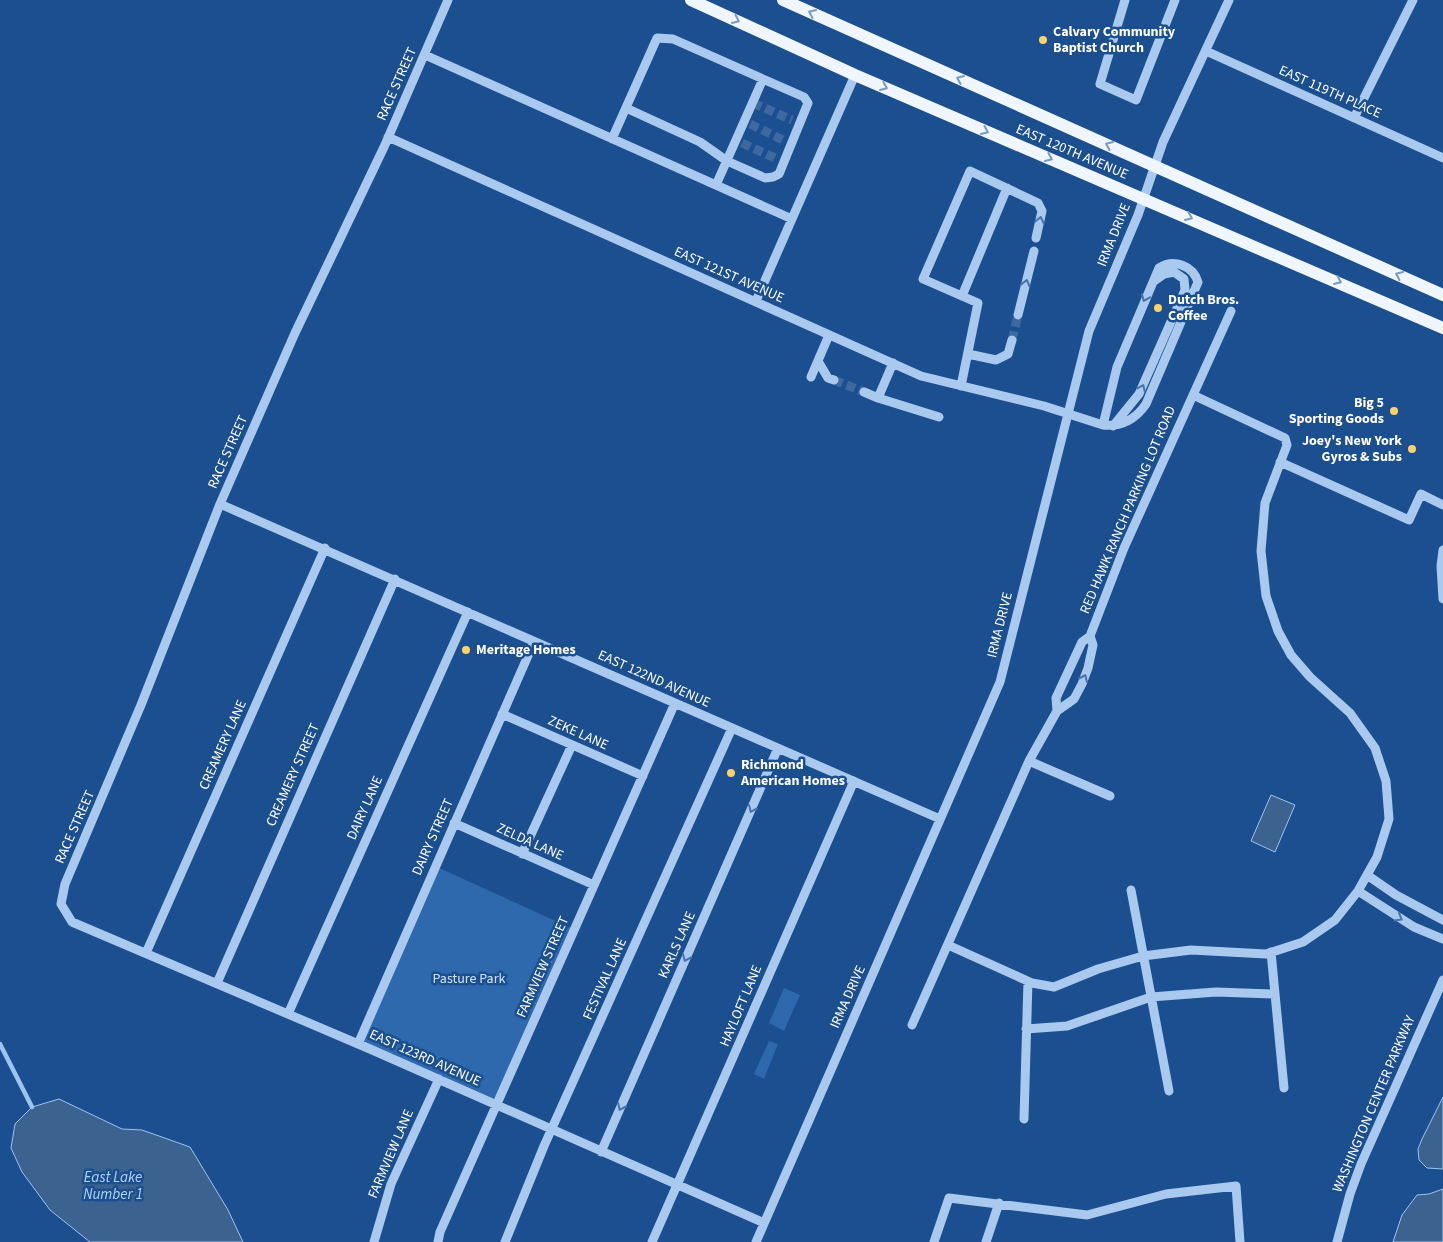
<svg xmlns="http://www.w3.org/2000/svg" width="1443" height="1242" font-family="'Source Sans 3',sans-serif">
	<rect width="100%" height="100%" fill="#1b4f8f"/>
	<path fill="#2e69ad" d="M 435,866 L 575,930 L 497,1105 L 358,1044 Z
		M 784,988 L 800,995 L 784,1031 L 769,1023 Z
		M 769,1041 L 778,1044 L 764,1079 L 754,1074 Z"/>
	<path fill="#3c6290" stroke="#9cc4f0" d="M 1271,795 L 1295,805 L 1275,852 L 1251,841 Z
		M 1443,1097 L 1443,1169 L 1427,1168 L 1419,1160 L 1418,1149 L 1422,1139 Z
		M 59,1099 L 122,1129 L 142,1130 L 190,1147 L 228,1210 L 243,1242 L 90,1242 L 50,1210 L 22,1172 L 11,1148 L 15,1124 L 32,1107 Z
		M 1443,1189 L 1443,1242 L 1393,1242 L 1402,1215 L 1417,1195 L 1429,1194 Z"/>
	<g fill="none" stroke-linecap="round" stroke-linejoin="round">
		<path stroke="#9cc4f0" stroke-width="4.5" d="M 0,1044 L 32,1107"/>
		<path stroke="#3d69a0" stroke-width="9" stroke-dasharray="9 4.5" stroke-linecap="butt" d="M 753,103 L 792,120
			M 750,124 L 783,140
			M 742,143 L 775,158
			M 1012,340 L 1018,315
			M 834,380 L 864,392"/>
		<path stroke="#a9c9ee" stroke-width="9" d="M 448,0 L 384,147 L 295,333 L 220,504 L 141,705 L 65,884 L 61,904 L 72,922 L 370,1049 L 764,1223
			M 1125,0 L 1100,84 L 1136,100 L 1175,0
			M 1206,51 L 1443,158
			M 425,55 L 792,219
			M 626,108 L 700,142 L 727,161 L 765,178 L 773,177 L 779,174 L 808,103 L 804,97 L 763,79
			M 1354,118 L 1413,0
			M 388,137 L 921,376 L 1044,406 L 1103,425 C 1121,427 1136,419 1146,404 L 1198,282 C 1193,266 1174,258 1159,268 L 1117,367 L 1103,425
			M 612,139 L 657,38 L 673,39 L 763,79 L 716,185
			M 962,296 L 1007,188
			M 756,301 L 855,75
			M 1018,315 L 1034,251
			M 968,354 L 996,360 L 1008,354 L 1012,340
			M 818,361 L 828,378 L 834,380
			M 811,377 L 829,335
			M 961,386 L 978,303 L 923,279 L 970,171 L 1038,203 L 1042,211 L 1036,238
			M 864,392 L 878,398 L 893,363
			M 878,398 L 939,417
			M 1113,426 L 1139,394 L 1185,290 L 1184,279 L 1174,272 L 1164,274 L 1154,281
			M 1280,462 L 1409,520 L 1421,494 L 1443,505
			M 220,504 L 940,819
			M 1443,550 L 1441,566 L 1443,599
			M 1057,711 L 1056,698 L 1082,642 L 1090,636 L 1124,548 L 1231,311
			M 502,714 L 643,776
			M 1029,761 L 1110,796
			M 454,823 L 594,885
			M 522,854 L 572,745
			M 1367,875 L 1396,895 L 1443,920
			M 1131,890 L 1169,1091
			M 1358,891 L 1414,927 L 1443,939
			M 948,945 L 1032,983 L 1054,987 L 1098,969 L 1143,956 L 1191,950 L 1266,954 L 1303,942 L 1335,920 L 1358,891 L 1377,857 L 1389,819 L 1386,781 L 1375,748 L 1350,713 L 1310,677 L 1291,655 L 1278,631 L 1266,596 L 1261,551 L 1265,503 L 1287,445 L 1285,438 L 1193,395
			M 1271,952 L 1284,1088
			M 146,953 L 325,548
			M 217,983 L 395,579
			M 288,1014 L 468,612
			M 912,1025 L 1029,761 L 1057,711 L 1074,699 L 1082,684 L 1088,668 L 1093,645 L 1090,636
			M 1026,1029 L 1067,1026 L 1151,997 L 1216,992 L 1275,994
			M 358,1044 L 534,642
			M 1024,1119 L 1028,981
			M 601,1152 L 778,748
			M 374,1242 L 391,1184 L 439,1079
			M 438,1242 L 440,1232 L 675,703
			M 505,1242 L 544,1146 L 732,728
			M 652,1242 L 854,781
			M 756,1242 L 1000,682 L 1089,331 L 1138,215 L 1163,142 L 1229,0
			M 934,1242 L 949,1198 L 1087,1215 L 1166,1194 L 1236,1186 L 1240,1242
			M 986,1242 L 999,1203
			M 1337,1242 L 1350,1194 L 1361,1164 L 1443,980"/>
		<path stroke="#f0f6ff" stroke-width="12" d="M 691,0 L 855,75 L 1443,328
			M 783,0 L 1443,295"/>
	</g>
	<defs><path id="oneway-chevron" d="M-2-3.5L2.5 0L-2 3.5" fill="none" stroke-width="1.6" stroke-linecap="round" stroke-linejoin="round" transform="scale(1.25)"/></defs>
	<g stroke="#7b9ac1">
		<use href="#oneway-chevron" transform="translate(812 13) rotate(-156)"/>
		<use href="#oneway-chevron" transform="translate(736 20) rotate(25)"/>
		<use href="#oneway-chevron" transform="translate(960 79) rotate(-156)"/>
		<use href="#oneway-chevron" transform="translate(884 87) rotate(23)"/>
		<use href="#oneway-chevron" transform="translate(985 131) rotate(24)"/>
		<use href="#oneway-chevron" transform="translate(1109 145) rotate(-156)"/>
		<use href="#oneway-chevron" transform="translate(1049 158) rotate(23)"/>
		<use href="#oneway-chevron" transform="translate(1189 217) rotate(23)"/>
		<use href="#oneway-chevron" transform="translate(1399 275) rotate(-156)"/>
		<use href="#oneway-chevron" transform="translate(1338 281) rotate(24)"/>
	</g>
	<g stroke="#4674ac">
		<use href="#oneway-chevron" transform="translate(1040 220) rotate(-77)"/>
		<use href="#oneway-chevron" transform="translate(1026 283) rotate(-76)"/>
		<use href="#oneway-chevron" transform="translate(1145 298) rotate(113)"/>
		<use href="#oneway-chevron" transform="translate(1142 388) rotate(-65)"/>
		<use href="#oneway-chevron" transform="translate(1084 678) rotate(-66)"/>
		<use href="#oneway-chevron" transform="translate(752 809) rotate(114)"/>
		<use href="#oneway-chevron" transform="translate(1399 918) rotate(30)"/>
		<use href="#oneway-chevron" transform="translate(686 958) rotate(114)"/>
		<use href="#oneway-chevron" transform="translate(621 1107) rotate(114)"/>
	</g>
	<g fill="#ffd166" stroke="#1b4f8f" stroke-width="2">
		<circle cx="1043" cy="40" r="5"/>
		<circle cx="1158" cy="308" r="5"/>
		<circle cx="1394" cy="411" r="5"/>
		<circle cx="1412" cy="449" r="5"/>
		<circle cx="466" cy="650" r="5"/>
		<circle cx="731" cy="773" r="5"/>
	</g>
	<g text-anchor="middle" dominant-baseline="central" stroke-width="5" stroke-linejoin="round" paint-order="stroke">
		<g font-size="14" font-weight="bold" fill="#fff" stroke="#1b4f8f" text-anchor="start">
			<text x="1053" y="32">Calvary Community<tspan x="1053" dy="16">Baptist Church</tspan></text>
			<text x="1168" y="300">Dutch Bros.<tspan x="1168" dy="16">Coffee</tspan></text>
			<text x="1384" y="403" text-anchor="end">Big 5<tspan x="1384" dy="16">Sporting Goods</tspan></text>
			<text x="1402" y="441" text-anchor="end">Joey's New York<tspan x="1402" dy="16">Gyros &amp; Subs</tspan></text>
			<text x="476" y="650">Meritage Homes</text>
			<text x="741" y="765">Richmond<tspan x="741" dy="16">American Homes</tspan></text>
		</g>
		<g font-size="14" fill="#fff" stroke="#1b4f8f">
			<text transform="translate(397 84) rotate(-66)">RACE STREET</text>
			<text transform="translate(1330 92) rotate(24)">EAST 119TH PLACE</text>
			<text transform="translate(1072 152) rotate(23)">EAST 120TH AVENUE</text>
			<text transform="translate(1114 235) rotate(-68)">IRMA DRIVE</text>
			<text transform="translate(729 275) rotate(24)">EAST 121ST AVENUE</text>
			<text transform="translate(228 452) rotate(-66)">RACE STREET</text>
			<text transform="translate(1128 510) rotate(-67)">RED HAWK RANCH PARKING LOT ROAD</text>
			<text transform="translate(1000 625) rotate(-76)">IRMA DRIVE</text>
			<text transform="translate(654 679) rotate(24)">EAST 122ND AVENUE</text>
			<text transform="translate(578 733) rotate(24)">ZEKE LANE</text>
			<text transform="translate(223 745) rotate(-66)">CREAMERY LANE</text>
			<text transform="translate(293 775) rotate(-66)">CREAMERY STREET</text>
			<text transform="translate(365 808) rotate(-66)">DAIRY LANE</text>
			<text transform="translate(75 827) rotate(-66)">RACE STREET</text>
			<text transform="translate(433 837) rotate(-66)">DAIRY STREET</text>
			<text transform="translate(530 842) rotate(24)">ZELDA LANE</text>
			<text transform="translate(677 945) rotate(-66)">KARLS LANE</text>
			<text transform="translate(543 967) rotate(-66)">FARMVIEW STREET</text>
			<text transform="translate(605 979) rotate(-66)">FESTIVAL LANE</text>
			<text transform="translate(848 997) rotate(-66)">IRMA DRIVE</text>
			<text transform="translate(741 1006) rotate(-67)">HAYLOFT LANE</text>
			<text transform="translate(425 1058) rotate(24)">EAST 123RD AVENUE</text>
			<text transform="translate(1374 1104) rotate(-67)">WASHINGTON CENTER PARKWAY</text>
			<text transform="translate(391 1154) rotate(-67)">FARMVIEW LANE</text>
		</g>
		<g font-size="14" fill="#cfe3fa" stroke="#1b4f8f">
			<text x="469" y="979">Pasture Park</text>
		</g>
		<g font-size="15" font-style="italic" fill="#b5d3f5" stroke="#1b4f8f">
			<text x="113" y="1177">East Lake<tspan x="113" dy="17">Number 1</tspan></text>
		</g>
	</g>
</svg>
